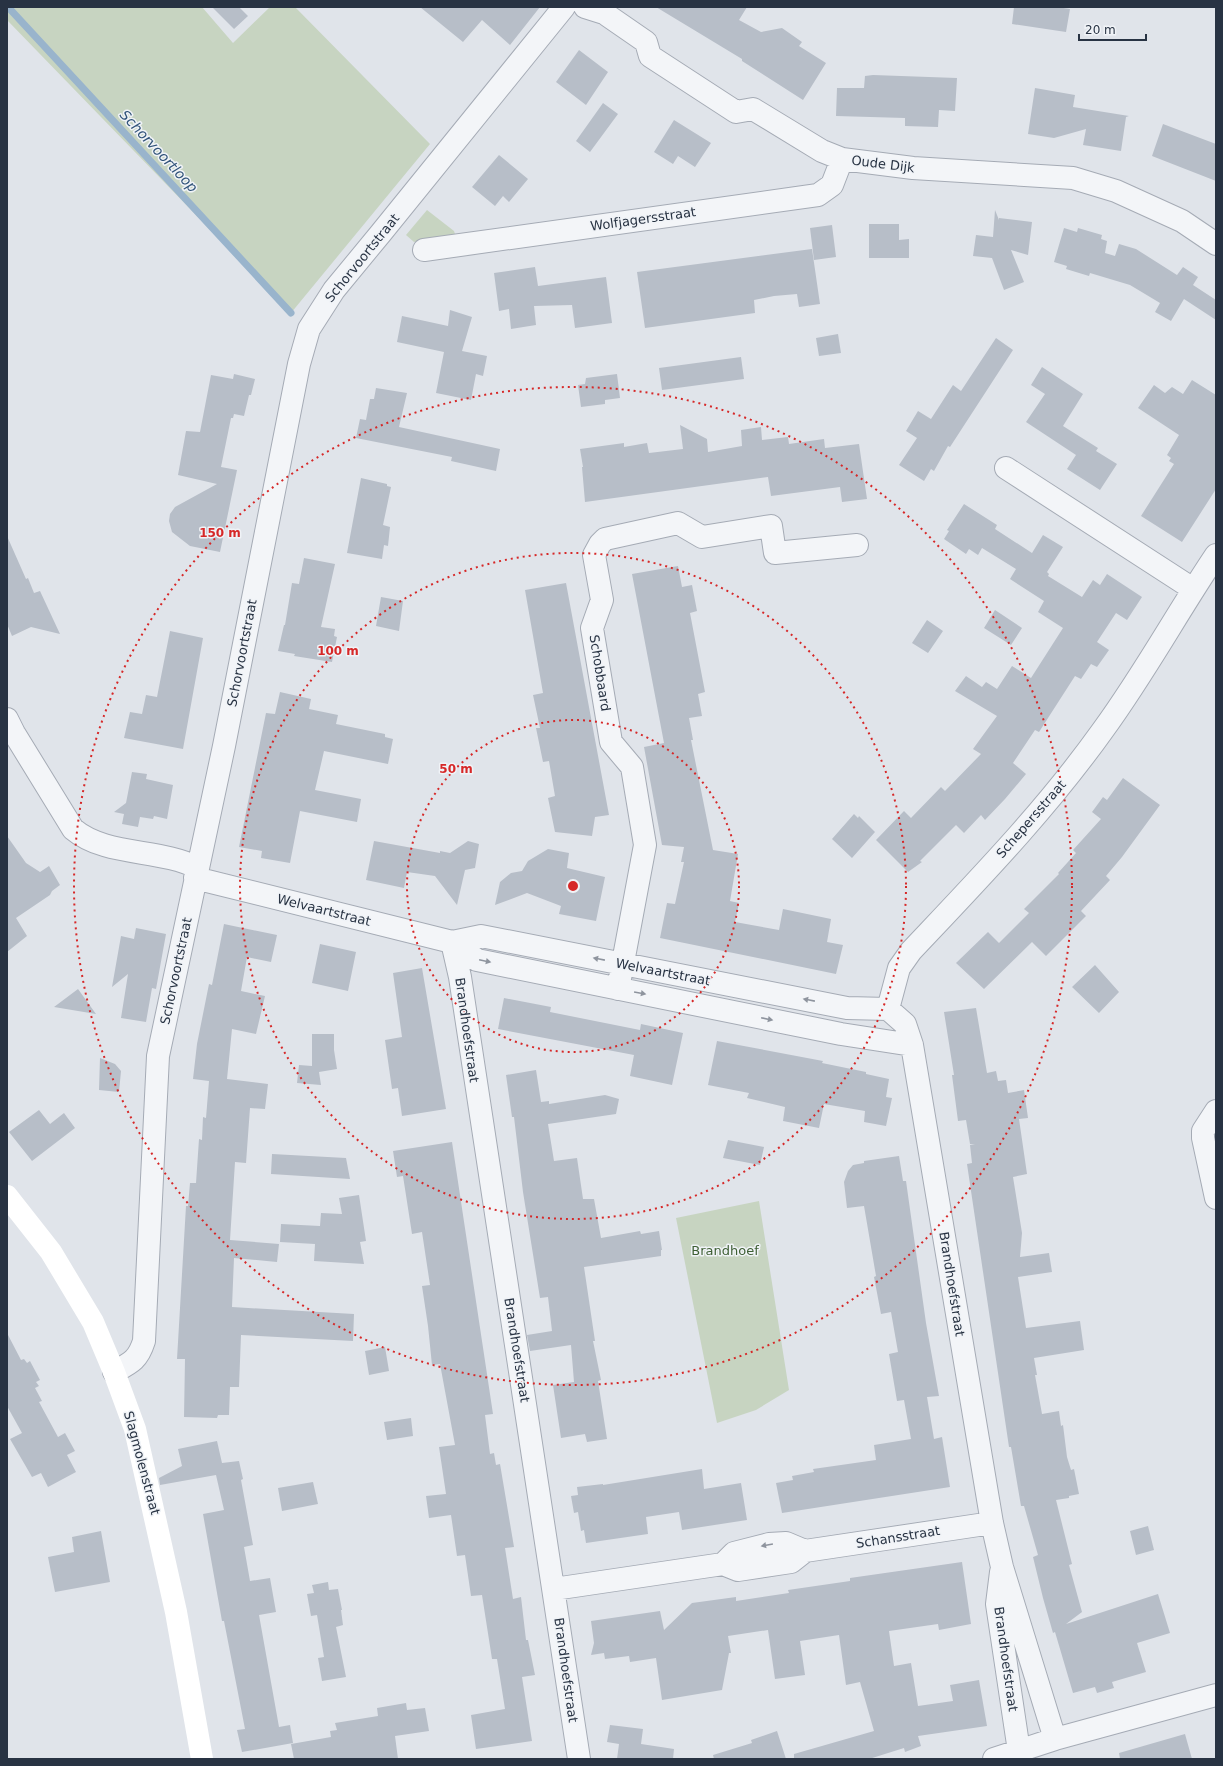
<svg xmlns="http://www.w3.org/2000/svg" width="1223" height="1766" font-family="'DejaVu Sans',sans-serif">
	<rect width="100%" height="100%" fill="#e0e4ea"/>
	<path fill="#c7d4c1" d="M 7,7 L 202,7 L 233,43 L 270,7 L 295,7 L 430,144 L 291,313 L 7,20 Z
		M 427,210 L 454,231 L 455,234 L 414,242 L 406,235 Z
		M 759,1201 L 789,1390 L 756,1410 L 717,1423 L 676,1218 Z"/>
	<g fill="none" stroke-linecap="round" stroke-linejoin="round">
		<path stroke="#99b4cc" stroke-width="7" d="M 8,7 L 291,313"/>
	</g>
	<path fill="#b7bec8" d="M 212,7 L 239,7 L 248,16 L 234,29 Z
		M 420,7 L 540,7 L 510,45 L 482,20 L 463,42 Z
		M 656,7 L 747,7 L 739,20 L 761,32 L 782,28 L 802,42 L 799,46 L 826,63 L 803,100 L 742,61 L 742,59 Z
		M 1014,7 L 1057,7 L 1070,9 L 1066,32 L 1012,24 Z
		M 579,50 L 608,72 L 586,105 L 556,82 Z
		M 873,75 L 957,78 L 955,111 L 939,110 L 938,127 L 905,126 L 905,118 L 836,116 L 837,88 L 864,88 L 865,76 Z
		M 1035,88 L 1075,95 L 1073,107 L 1129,116 L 1126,117 L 1121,151 L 1083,145 L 1086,129 L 1054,138 L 1028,134 Z
		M 603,103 L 618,114 L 590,152 L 576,141 Z
		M 674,120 L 711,143 L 695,167 L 678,156 L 673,164 L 654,152 Z
		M 1163,124 L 1216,144 L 1216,181 L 1152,156 Z
		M 499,155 L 528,179 L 509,202 L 503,196 L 495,206 L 472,187 Z
		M 995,210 L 999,220 L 999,218 L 1032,222 L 1028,255 L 1011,250 L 1024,282 L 1004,290 L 992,258 L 973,256 L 976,235 L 993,237 Z
		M 869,224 L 899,224 L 899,240 L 909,239 L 909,258 L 869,258 Z
		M 832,225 L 836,257 L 814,260 L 810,228 Z
		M 1064,228 L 1077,232 L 1078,228 L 1102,235 L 1101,239 L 1107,241 L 1105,253 L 1115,256 L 1119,244 L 1136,249 L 1177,275 L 1183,267 L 1198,277 L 1193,285 L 1216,300 L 1216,320 L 1184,299 L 1171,321 L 1155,312 L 1160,303 L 1130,285 L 1090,273 L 1089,276 L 1066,269 L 1067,266 L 1054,262 Z
		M 812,249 L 820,304 L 799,307 L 797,294 L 774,296 L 754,300 L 755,313 L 645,328 L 637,272 Z
		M 535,267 L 538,286 L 606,277 L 612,323 L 575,328 L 572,305 L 534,306 L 536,325 L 511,329 L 509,309 L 499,311 L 494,273 Z
		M 450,310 L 472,317 L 462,351 L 487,356 L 483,376 L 476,374 L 471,400 L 436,393 L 444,352 L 397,342 L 402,316 L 448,326 Z
		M 838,334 L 841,353 L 819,356 L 816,338 Z
		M 996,338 L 1013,350 L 950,447 L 948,446 L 934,471 L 931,469 L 924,481 L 899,465 L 917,438 L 906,431 L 918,411 L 931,419 L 953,385 L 961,391 Z
		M 741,357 L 744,379 L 662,390 L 659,368 Z
		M 1042,367 L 1083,394 L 1063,426 L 1098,448 L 1096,451 L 1117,464 L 1100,490 L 1067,469 L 1076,455 L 1026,422 L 1045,394 L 1031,385 Z
		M 234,374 L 255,379 L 251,395 L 249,395 L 244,416 L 234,414 L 233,418 L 231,418 L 221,467 L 237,470 L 220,552 L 190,546 L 172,532 L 169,521 L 170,514 L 175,507 L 217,484 L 178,475 L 186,431 L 200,432 L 211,375 L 233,379 Z
		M 617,374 L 620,398 L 605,400 L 605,404 L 581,407 L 578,385 L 585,384 L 586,378 Z
		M 1192,380 L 1216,395 L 1216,489 L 1182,542 L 1141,516 L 1174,464 L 1169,461 L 1171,458 L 1167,455 L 1179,435 L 1138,408 L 1154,385 L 1165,393 L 1172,387 L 1183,394 Z
		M 376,388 L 407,393 L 399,427 L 500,449 L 496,471 L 451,461 L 452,457 L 356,438 L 360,419 L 366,420 L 370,399 L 374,399 Z
		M 680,425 L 707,439 L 708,452 L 742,446 L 741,430 L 761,427 L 762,440 L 788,437 L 789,444 L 824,439 L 825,448 L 859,444 L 867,499 L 842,502 L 840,487 L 771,496 L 768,477 L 585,502 L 582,467 L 583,467 L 580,449 L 624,443 L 624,447 L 647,443 L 649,453 L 683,449 Z
		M 361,478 L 387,484 L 387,486 L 391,487 L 383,525 L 390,527 L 388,546 L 384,545 L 382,559 L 347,553 Z
		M 964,504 L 997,525 L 995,529 L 1032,553 L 1043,535 L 1063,547 L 1047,572 L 1049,574 L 1048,576 L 1082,597 L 1093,580 L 1100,585 L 1107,574 L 1142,597 L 1127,620 L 1116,613 L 1097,642 L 1109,650 L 1097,667 L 1091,664 L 1081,679 L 1075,676 L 1039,732 L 1035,730 L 1013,763 L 1026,774 L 1005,799 L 985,820 L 981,815 L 964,833 L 956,825 L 920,861 L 922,862 L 908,872 L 876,840 L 904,811 L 911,818 L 941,787 L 945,791 L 981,754 L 973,749 L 997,716 L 955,691 L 966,676 L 982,687 L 986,682 L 997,689 L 1012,666 L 1031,678 L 1063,628 L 1038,612 L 1044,601 L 1010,579 L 1016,569 L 982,548 L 978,555 L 969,549 L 966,554 L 944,539 L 949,531 L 947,530 Z
		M 7,536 L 26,579 L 28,578 L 34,593 L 40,591 L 60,634 L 31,627 L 12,636 L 7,624 Z
		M 304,558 L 335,564 L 321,627 L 335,629 L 334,636 L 337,637 L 332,662 L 294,656 L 295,654 L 278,651 L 284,625 L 285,625 L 292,583 L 299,584 Z
		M 678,566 L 682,587 L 692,585 L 697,611 L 690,613 L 705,692 L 698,694 L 702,716 L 689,718 L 693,740 L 691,740 L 713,850 L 738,854 L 730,901 L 739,903 L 735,922 L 779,930 L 783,909 L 831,919 L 827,942 L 843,945 L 836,974 L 660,938 L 667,903 L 675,904 L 684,862 L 681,862 L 684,847 L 662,845 L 644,747 L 664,743 L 632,574 Z
		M 566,583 L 609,815 L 595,817 L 592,836 L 555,832 L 548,798 L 555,796 L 549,761 L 543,762 L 536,728 L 540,728 L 533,695 L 543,693 L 525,590 Z
		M 381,597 L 403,601 L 399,631 L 376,626 Z
		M 995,610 L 1022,628 L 1011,645 L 984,628 Z
		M 927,620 L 943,631 L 928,653 L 912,643 Z
		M 170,631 L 203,638 L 183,749 L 124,738 L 130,712 L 142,714 L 146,695 L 157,697 Z
		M 280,692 L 311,699 L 309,709 L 338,715 L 336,724 L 385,734 L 385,737 L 393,739 L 388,764 L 324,751 L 315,790 L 361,799 L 357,822 L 300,811 L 290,863 L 261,858 L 262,851 L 239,847 L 266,713 L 275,714 Z
		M 132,772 L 147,774 L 146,779 L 173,785 L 167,819 L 154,816 L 153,819 L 140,817 L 138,827 L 122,824 L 124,814 L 114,812 L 126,803 Z
		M 1123,778 L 1160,805 L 1122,857 L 1106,876 L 1110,880 L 1081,911 L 1086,916 L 1046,956 L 1032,942 L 984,989 L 956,963 L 988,932 L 999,943 L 1029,913 L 1024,909 L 1059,874 L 1058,873 L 1076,853 L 1073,850 L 1101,819 L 1092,812 L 1103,797 L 1107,800 Z
		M 854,814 L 858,818 L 859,816 L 875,832 L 852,858 L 832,839 Z
		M 7,836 L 26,863 L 40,872 L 49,866 L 60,885 L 52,891 L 50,895 L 16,918 L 27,936 L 7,952 Z
		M 374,841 L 440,853 L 440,851 L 450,853 L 468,841 L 479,844 L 475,868 L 465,870 L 457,905 L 435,876 L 407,872 L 404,888 L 366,880 Z
		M 548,849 L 569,853 L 567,868 L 605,877 L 596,921 L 559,914 L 561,906 L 527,893 L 495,905 L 500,882 L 511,873 L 522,871 L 528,861 Z
		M 224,924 L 277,935 L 271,962 L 247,957 L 241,991 L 265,996 L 256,1034 L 232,1029 L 227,1079 L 268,1084 L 265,1109 L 250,1108 L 246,1163 L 235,1162 L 230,1240 L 279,1244 L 277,1262 L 234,1258 L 232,1307 L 354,1314 L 353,1341 L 241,1335 L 239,1387 L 230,1387 L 229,1415 L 218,1415 L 217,1418 L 184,1417 L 185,1359 L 177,1359 L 186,1206 L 188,1206 L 190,1183 L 196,1183 L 199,1139 L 202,1140 L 203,1117 L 206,1118 L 209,1081 L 193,1079 L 197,1044 L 209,984 L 212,985 Z
		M 136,928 L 166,934 L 156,989 L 152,988 L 146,1022 L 121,1018 L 128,974 L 112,987 L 121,936 L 134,939 Z
		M 320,944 L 356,952 L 348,991 L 312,983 Z
		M 1095,965 L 1119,992 L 1099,1013 L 1072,987 Z
		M 422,968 L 446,1109 L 402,1116 L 398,1088 L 392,1089 L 385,1040 L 402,1037 L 393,973 Z
		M 78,989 L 96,1014 L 54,1007 Z
		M 504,998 L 551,1007 L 550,1012 L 640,1030 L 641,1024 L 683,1033 L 672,1085 L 630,1076 L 634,1055 L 498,1029 Z
		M 976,1008 L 987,1073 L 996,1071 L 998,1081 L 1006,1080 L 1008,1093 L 1024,1090 L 1028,1118 L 1019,1119 L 1027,1174 L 1013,1177 L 1022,1233 L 1020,1257 L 1049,1253 L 1052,1272 L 1018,1277 L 1026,1328 L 1080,1321 L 1084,1350 L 1034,1358 L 1037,1375 L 1035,1375 L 1042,1414 L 1059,1411 L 1061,1426 L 1063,1425 L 1067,1457 L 1071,1470 L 1074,1469 L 1079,1494 L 1069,1496 L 1069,1498 L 1056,1500 L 1072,1564 L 1069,1565 L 1082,1612 L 1066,1624 L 1158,1594 L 1170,1633 L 1137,1643 L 1146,1672 L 1112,1682 L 1114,1688 L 1097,1693 L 1095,1687 L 1073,1693 L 1055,1632 L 1053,1633 L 1043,1598 L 1033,1557 L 1038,1555 L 1024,1506 L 1021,1506 L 1011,1447 L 1009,1447 L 967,1164 L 972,1163 L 970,1145 L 975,1145 L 970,1144 L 966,1120 L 958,1121 L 952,1075 L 954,1075 L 944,1012 Z
		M 312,1034 L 334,1034 L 334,1050 L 337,1069 L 319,1072 L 321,1085 L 297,1083 L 299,1065 L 312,1066 Z
		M 717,1041 L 823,1061 L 822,1063 L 866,1072 L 866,1074 L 889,1079 L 886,1097 L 892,1098 L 886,1126 L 864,1122 L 865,1111 L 824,1104 L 819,1128 L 783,1121 L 785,1107 L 747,1098 L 749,1093 L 708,1085 Z
		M 100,1058 L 115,1064 L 121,1071 L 119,1092 L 99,1090 Z
		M 536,1070 L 541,1102 L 549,1101 L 549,1104 L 605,1095 L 619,1099 L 616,1114 L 548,1124 L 554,1161 L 577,1158 L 583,1199 L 594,1199 L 601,1238 L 640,1231 L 641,1234 L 659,1231 L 662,1250 L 661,1250 L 661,1256 L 584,1267 L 595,1341 L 593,1341 L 601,1380 L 598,1381 L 607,1439 L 587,1442 L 585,1434 L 561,1438 L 553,1385 L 574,1382 L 571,1345 L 530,1351 L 527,1335 L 552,1331 L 548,1297 L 540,1298 L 523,1192 L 514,1117 L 512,1117 L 506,1075 Z
		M 39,1110 L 50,1124 L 64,1113 L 75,1128 L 32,1161 L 9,1132 Z
		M 728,1140 L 764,1147 L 760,1165 L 723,1158 Z
		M 452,1142 L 493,1414 L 485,1415 L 490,1454 L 494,1453 L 496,1465 L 500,1464 L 514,1547 L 505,1548 L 513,1599 L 521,1597 L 526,1640 L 528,1640 L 535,1675 L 522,1677 L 532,1741 L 476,1749 L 471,1715 L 505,1709 L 497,1659 L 492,1659 L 482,1595 L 471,1596 L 465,1555 L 457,1556 L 451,1515 L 429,1518 L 426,1496 L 446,1494 L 439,1447 L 455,1445 L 440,1364 L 432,1365 L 428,1326 L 422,1286 L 430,1285 L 422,1232 L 412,1234 L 403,1176 L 397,1177 L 393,1151 Z
		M 272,1154 L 346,1158 L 350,1179 L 271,1174 Z
		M 899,1156 L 903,1181 L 906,1181 L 926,1323 L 939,1396 L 927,1397 L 934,1439 L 942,1437 L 950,1487 L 782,1513 L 776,1483 L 793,1480 L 792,1476 L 814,1472 L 813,1469 L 876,1460 L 874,1445 L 911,1439 L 904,1400 L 897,1401 L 889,1354 L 898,1352 L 891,1312 L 881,1314 L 874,1277 L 876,1276 L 864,1206 L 847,1208 L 844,1182 L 848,1171 L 853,1165 L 864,1163 L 864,1161 Z
		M 359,1195 L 366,1241 L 360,1242 L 364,1264 L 314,1261 L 315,1244 L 280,1242 L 281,1224 L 320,1226 L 321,1213 L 342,1214 L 339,1198 Z
		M 7,1333 L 21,1360 L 24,1359 L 27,1363 L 30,1361 L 40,1380 L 36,1382 L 39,1386 L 35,1388 L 42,1401 L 39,1402 L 58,1437 L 65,1433 L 75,1451 L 67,1455 L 76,1472 L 48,1487 L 41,1473 L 32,1477 L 10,1439 L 22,1433 L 7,1406 Z
		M 385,1347 L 389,1371 L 369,1375 L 365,1351 Z
		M 411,1418 L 413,1436 L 387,1440 L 384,1422 Z
		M 217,1441 L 222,1463 L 239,1461 L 243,1479 L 241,1480 L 253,1545 L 244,1547 L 250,1581 L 270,1578 L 276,1612 L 259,1615 L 279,1727 L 290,1725 L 293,1743 L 242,1752 L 237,1730 L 245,1729 L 224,1621 L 222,1621 L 203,1514 L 224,1510 L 216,1475 L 160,1485 L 159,1478 L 182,1466 L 178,1449 Z
		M 702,1469 L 704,1489 L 741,1483 L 747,1520 L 682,1530 L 679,1512 L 646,1517 L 648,1534 L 586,1543 L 584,1530 L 581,1531 L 578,1512 L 574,1513 L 571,1496 L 578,1495 L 577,1487 L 603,1484 L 603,1485 Z
		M 313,1482 L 318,1504 L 282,1511 L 278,1488 Z
		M 1148,1526 L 1154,1550 L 1136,1555 L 1130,1531 Z
		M 101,1531 L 110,1582 L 55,1592 L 48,1557 L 74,1552 L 72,1537 Z
		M 962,1562 L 971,1624 L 939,1630 L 938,1624 L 889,1631 L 894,1666 L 911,1663 L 918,1706 L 953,1701 L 950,1685 L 979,1680 L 987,1726 L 918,1736 L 921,1746 L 905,1752 L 904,1748 L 869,1759 L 794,1759 L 794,1754 L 874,1731 L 860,1682 L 846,1685 L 839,1635 L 800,1641 L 805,1675 L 775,1679 L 768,1630 L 728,1636 L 731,1653 L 729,1653 L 722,1690 L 662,1700 L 656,1658 L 630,1662 L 629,1656 L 605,1659 L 604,1653 L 591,1655 L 594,1643 L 591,1621 L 660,1611 L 664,1630 L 692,1603 L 736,1597 L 736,1601 L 789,1593 L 788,1590 L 850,1581 L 850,1578 Z
		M 328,1582 L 329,1590 L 338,1589 L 342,1610 L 341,1610 L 343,1625 L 336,1627 L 346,1677 L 322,1681 L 318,1658 L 324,1657 L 317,1615 L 311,1616 L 307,1594 L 314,1593 L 312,1585 Z
		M 406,1703 L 407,1710 L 425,1708 L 429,1731 L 395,1736 L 398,1759 L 294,1759 L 291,1744 L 331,1737 L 330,1731 L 337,1730 L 335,1723 L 378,1716 L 377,1708 Z
		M 610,1725 L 643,1729 L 641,1744 L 674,1749 L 673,1759 L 617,1759 L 619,1744 L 607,1742 Z
		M 777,1731 L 786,1759 L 714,1759 L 713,1755 L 752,1743 L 751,1740 Z
		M 1185,1734 L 1192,1759 L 1120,1759 L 1119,1753 Z"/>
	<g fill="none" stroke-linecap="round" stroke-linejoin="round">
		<defs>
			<path id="street" d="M 585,7 L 604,13 L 646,42 L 650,56 L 736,112 L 753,109 L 822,151 L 842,159 L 913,168 L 1073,178 L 1116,191 L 1182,221 L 1216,244
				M 424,250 L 818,195 L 832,185 L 842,159
				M 1006,468 L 1193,589
				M 7,719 L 14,733 L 73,829 C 106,857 160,848 198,868
				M 195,878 L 452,942 L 477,960 L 841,1034 L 912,1045
				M 452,942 L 481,936 L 847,1008 L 888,1009 L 899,968 L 911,951 C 978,880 1046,810 1103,730 C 1144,674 1177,613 1216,555
				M 452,942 L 460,977 L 579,1759
				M 618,989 L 645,845 L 632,767 L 611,742 L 592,628 L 602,600 L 594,555 L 600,544 L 605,539 L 678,523 L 702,537 L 771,526 L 775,553 L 857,545
				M 888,1009 L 905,1024 L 912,1045 L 992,1523 L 1002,1567 L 1055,1739
				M 1216,1111 L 1203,1131 L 1203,1138 L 1216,1198
				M 114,1372 C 131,1363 138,1360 144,1341 L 158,1056 L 224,746 L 299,364 L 309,329 L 334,290 L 381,233 L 564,7
				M 723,1564 L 734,1553 L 769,1544 L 786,1543 L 805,1551
				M 1001,1572 L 997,1604 L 1019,1751
				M 554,1589 L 723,1564 L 738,1570 L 791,1562 L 805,1551 L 992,1523
				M 994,1759 L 1055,1739 L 1216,1695"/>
		</defs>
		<use href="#street" stroke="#a5abb5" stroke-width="24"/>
		<use href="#street" stroke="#f3f5f8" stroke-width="22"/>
		<path stroke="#fff" stroke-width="22" d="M 7,1196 L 51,1252 L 93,1322 L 114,1372 L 135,1429 L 176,1612 L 202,1759"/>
	</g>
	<defs><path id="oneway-solid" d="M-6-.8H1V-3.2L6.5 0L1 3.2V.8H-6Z"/></defs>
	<g fill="#8e949e">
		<use href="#oneway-solid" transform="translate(599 959) rotate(-169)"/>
		<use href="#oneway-solid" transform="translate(485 961) rotate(12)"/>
		<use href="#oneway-solid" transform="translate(640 993) rotate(10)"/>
		<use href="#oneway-solid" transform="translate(809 1000) rotate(-169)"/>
		<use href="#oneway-solid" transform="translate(767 1019) rotate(12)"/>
		<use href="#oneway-solid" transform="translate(767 1545) rotate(170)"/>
	</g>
	<g fill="none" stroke="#d62828" stroke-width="2" stroke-dasharray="2 4">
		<circle cx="573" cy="886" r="166"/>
		<circle cx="573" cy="886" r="333"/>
		<circle cx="573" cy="886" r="499"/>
	</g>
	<g text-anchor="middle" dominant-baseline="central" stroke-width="3" stroke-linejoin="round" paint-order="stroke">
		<g font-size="13" fill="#283343" stroke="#f0f3f7">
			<text transform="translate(883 164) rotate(7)">Oude Dijk</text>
			<text transform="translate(643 219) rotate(-8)">Wolfjagersstraat</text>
			<text transform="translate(362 258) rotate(-51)">Schorvoortstraat</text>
			<text transform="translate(242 653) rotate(-79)">Schorvoortstraat</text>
			<text transform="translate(600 673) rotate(81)">Schobbaard</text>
			<text transform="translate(1031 819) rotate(-49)">Schepersstraat</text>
			<text transform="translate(324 910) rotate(14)">Welvaartstraat</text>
			<text transform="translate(176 971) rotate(-78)">Schorvoortstraat</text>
			<text transform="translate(663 972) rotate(11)">Welvaartstraat</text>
			<text transform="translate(467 1030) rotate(82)">Brandhoefstraat</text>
			<text transform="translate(952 1284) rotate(81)">Brandhoefstraat</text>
			<text transform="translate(517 1350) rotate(81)">Brandhoefstraat</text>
			<text transform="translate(142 1463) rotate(75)">Slagmolenstraat</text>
			<text transform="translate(898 1537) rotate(-9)">Schansstraat</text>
			<text transform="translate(1006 1659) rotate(82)">Brandhoefstraat</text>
			<text transform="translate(566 1670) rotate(82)">Brandhoefstraat</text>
		</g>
		<g font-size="13" fill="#3e5f34" stroke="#f0f3f7">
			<text x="725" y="1250">Brandhoef</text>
		</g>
		<g font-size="14" font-style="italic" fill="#305379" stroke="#f0f3f7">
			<text transform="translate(159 151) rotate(47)">Schorvoortloop</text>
		</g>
	</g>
	<circle cx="573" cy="886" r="6" fill="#d62828" stroke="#f0f3f7" stroke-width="2"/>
	<g font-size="12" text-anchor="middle" font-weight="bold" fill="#d62828" stroke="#f0f3f7" stroke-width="3" stroke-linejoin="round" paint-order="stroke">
		<text x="220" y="537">150 m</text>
		<text x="338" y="655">100 m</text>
		<text x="456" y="773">50 m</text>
	</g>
	<rect width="1223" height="1766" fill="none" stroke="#283343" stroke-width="16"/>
	<path d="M1079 34v6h67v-6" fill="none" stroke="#283343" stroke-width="2"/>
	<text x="1085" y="34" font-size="12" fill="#283343" stroke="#f0f3f7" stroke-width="3" paint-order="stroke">20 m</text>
</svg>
